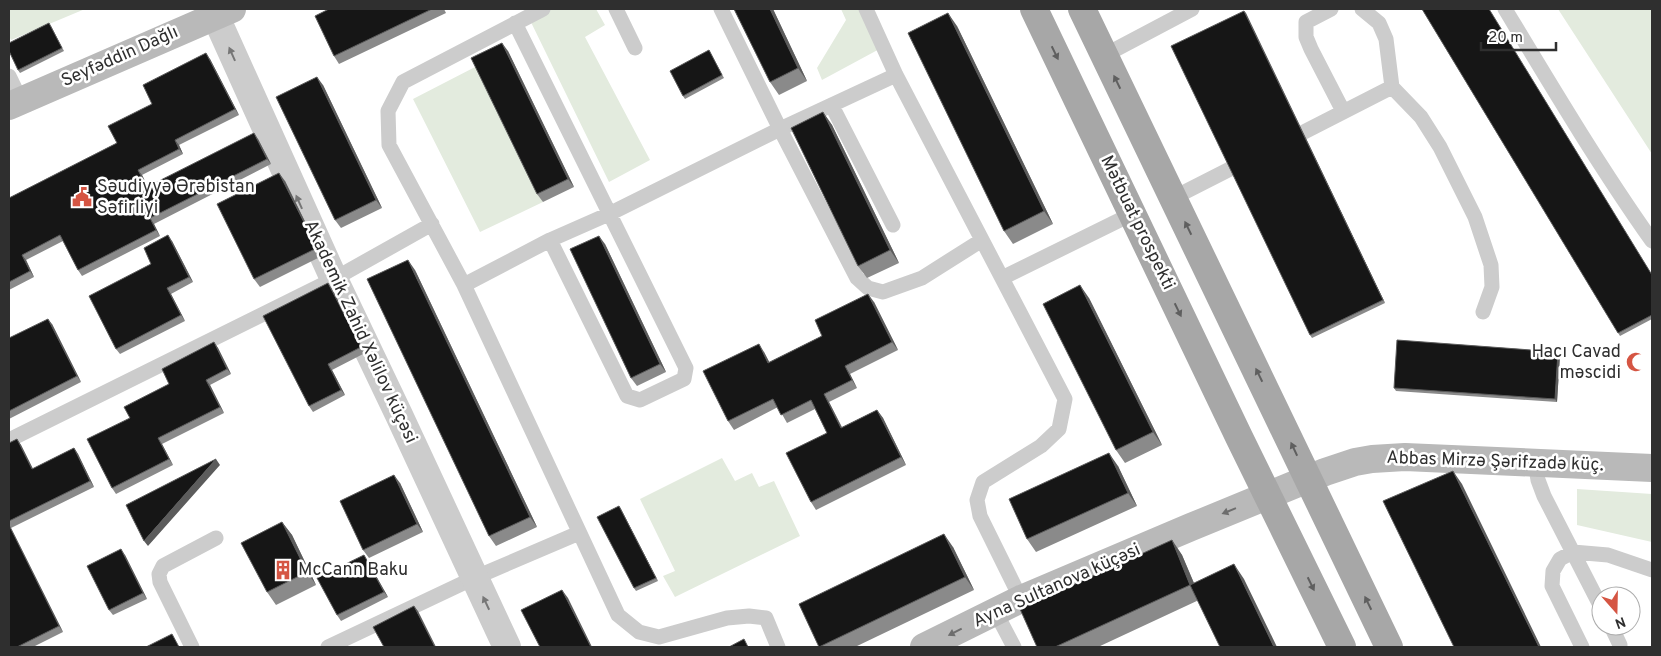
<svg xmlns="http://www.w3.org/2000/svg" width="1661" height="656" font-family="Overpass,sans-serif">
	<rect width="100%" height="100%" fill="#fff"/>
	<path fill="#e3ebde" d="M 9,9 L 85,9 L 11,40 L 9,36 Z
		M 533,9 L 596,9 L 605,25 L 585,37 L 650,160 L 609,182 L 526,12 Z
		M 841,9 L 867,9 L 885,46 L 822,80 L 817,68 L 846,20 Z
		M 1558,9 L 1652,9 L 1652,154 Z
		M 477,66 L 543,202 L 480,232 L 413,99 Z
		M 722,458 L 735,481 L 752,473 L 759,487 L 774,481 L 800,536 L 675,597 L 663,576 L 675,571 L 640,499 Z
		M 1577,489 L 1652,494 L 1652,542 L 1577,525 Z"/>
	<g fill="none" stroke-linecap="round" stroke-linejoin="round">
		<path stroke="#ccc" stroke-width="15" d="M 543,9 L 403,82 L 388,111 L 389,145 L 464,285 L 618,615 L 639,632 L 659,637 L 727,618 L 749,616 L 766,618 L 778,647
			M 616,9 L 635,48
			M 721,9 L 780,129 L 857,278 L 868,288 L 883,292 L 922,278 L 982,240
			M 866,9 L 896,75 L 1065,399 L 1059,429 L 1041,446 L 983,482 L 977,500 L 980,516 L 1021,599
			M 1331,9 L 1306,22 L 1306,37 L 1311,49 L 1343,111
			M 1362,9 L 1379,23 L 1386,39 L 1392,87 L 1421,117 L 1440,147 L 1475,217 L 1491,265 L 1492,287 L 1483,312
			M 1505,9 C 1552,87 1599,166 1652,241
			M 515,23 L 686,368 L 684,379 L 640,400 L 627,396 L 550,240
			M 1105,55 L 1192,9
			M 9,76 L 21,101
			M 832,106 L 893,225
			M 1304,132 L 1392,87
			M 1173,198 L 1230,169
			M 1002,278 L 1132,214
			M 464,285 L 550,240 L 609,214 L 780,129 L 896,75
			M 9,440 L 334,279 L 432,224
			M 1535,462 L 1538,480 L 1544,496 L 1601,607
			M 995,611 L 1014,647
			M 1611,626 L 1620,645
			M 192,647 L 160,582 L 159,574 L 163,566 L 216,538
			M 328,647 L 474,578 L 579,533
			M 1582,647 L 1552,586 L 1553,571 L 1560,559 L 1573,552 L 1608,555 L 1652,570"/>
		<path stroke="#ccc" stroke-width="28" d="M 215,15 L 334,279 L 399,415 L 507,647"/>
		<path stroke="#b9b9b9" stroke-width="28" d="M 9,106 L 232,9
			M 924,647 L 1021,599 L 1191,527 L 1325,472 L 1355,462 L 1372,459 L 1405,457 L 1652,468"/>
		<path stroke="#a7a7a7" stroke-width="28" d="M 1034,9 L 1239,437 L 1342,647
			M 1082,9 L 1389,647"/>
	</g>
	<path fill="#8a8a8a" d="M 329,9 L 444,9 L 446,13 L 339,64 L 334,56 Z
		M 734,9 L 773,9 L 807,81 L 779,95 L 770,82 Z
		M 1422,9 L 1652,275 L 1652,319 L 1620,336 Z
		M 1244,11 L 1385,303 L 1312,338 L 1310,335 Z
		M 51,26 L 64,51 L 20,73 L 18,70 Z
		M 957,26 L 1053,224 L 1013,244 L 1004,231 Z
		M 709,50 L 724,78 L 685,99 L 683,96 Z
		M 508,51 L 574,187 L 543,202 L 537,194 Z
		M 210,59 L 239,115 L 179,145 L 183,154 L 142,175 L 148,187 L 258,139 L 271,164 L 154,224 L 160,236 L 82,276 L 78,270 L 63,241 L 26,260 L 34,277 L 9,290 L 9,198 L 117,143 L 152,104 Z
		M 323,85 L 382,208 L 341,228 L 335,220 Z
		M 823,112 L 832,125 L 899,263 L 867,278 L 858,266 Z
		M 285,181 L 322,256 L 260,287 L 254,279 Z
		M 172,241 L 193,282 L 171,294 L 185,321 L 120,354 L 116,349 L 151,264 Z
		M 605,244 L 666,372 L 637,386 L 631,378 Z
		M 415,270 L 537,527 L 496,546 L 489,536 Z
		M 332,289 L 365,353 L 332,370 L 345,395 L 313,412 L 309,406 Z
		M 1089,298 L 1162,445 L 1125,463 L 1116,450 Z
		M 874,302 L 898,350 L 850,374 L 857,388 L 829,402 L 842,427 L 877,410 L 883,418 L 906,465 L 816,510 L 811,502 L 827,433 L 815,409 L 787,423 L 778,407 L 734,430 L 728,421 L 764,352 L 769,362 L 822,336 Z
		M 52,324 L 81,382 L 9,419 L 9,338 Z
		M 214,342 L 218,348 L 231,374 L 210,385 L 224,413 L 162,444 L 173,465 L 116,494 L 112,488 L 130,418 L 169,384 Z
		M 1560,355 L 1557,402 L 1396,391 L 1394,388 Z
		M 17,439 L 21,445 L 33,469 L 74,448 L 78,454 L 94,487 L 11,528 L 63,632 L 33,647 L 9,647 L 9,443 Z
		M 1118,466 L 1137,506 L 1036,552 L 1027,539 Z
		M 400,483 L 423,532 L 369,558 L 363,550 Z
		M 619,506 L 658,581 L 636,591 L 634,588 Z
		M 282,522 L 292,535 L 316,585 L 276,605 L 267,592 Z
		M 1172,540 L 1182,555 L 1194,583 L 1244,579 L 1098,647 L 1037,647 Z
		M 953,547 L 974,590 L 855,647 L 820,647 L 799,604 Z
		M 125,555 L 147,599 L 113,615 L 109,610 Z
		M 367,560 L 388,597 L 341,621 L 337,615 Z"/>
	<path fill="#5c5c5c" d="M 770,9 L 773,9 L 807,81 L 798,68 Z
		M 1244,11 L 1246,13 L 1385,303 L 1383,300 Z
		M 948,13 L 957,26 L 1053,224 L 1044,211 Z
		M 502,43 L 508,51 L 574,187 L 568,179 Z
		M 206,53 L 210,59 L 239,115 L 235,109 Z
		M 317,77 L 323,85 L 382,208 L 376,200 Z
		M 823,112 L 832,125 L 899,263 L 890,250 Z
		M 254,133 L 258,139 L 271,164 L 267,159 Z
		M 175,140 L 179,145 L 183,154 L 179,149 Z
		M 138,170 L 142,175 L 151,193 L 147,187 Z
		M 279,173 L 285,181 L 322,256 L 317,248 Z
		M 150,218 L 154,224 L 160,236 L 156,230 Z
		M 168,235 L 172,241 L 193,282 L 189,277 Z
		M 599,236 L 605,244 L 666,372 L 660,364 Z
		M 22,255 L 26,260 L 34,277 L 30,271 Z
		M 408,260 L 415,270 L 537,527 L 530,517 Z
		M 328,283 L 332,289 L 365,353 L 361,347 Z
		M 1080,285 L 1089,298 L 1162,445 L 1153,432 Z
		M 167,288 L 171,294 L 185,321 L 181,315 Z
		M 868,294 L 874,302 L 898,350 L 892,342 Z
		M 48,319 L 52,324 L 81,382 L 77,376 Z
		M 214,342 L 218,348 L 231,374 L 227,369 Z
		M 759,344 L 764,352 L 774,371 L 768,363 Z
		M 1558,352 L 1560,355 L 1557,402 L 1555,399 Z
		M 328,364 L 332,370 L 345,395 L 341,390 Z
		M 845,366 L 850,374 L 857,388 L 852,380 Z
		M 206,380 L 210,385 L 224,413 L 220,407 Z
		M 824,394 L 829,402 L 846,436 L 841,428 Z
		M 877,410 L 883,418 L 906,465 L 901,457 Z
		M 158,438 L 162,444 L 173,465 L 169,459 Z
		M 17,439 L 21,445 L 36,475 L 32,469 Z
		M 74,448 L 78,454 L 94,487 L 90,481 Z
		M 1109,453 L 1118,466 L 1137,506 L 1128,493 Z
		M 216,459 L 220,465 L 148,546 L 144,541 Z
		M 1453,471 L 1462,484 L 1541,647 L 1539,647 Z
		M 394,475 L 400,483 L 423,532 L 417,524 Z
		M 619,506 L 621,509 L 658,581 L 656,578 Z
		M 282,522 L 292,535 L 316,585 L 307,572 Z
		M 9,524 L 63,632 L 59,626 Z
		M 944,534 L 953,547 L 974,590 L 965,577 Z
		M 1172,540 L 1182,555 L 1201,600 L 1190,585 Z
		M 121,549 L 125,555 L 147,599 L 143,593 Z
		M 364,555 L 367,560 L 388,597 L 384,592 Z
		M 1234,564 L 1244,579 L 1277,647 L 1274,647 Z
		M 562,590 L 568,598 L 592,647 L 591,647 Z
		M 414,606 L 418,611 L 436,647 L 435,647 Z"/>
	<path fill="#161616" stroke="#5c5c5c" d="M 329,9 L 432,9 L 334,56 L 315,16 Z
		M 734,9 L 770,9 L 798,68 L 770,82 Z
		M 1422,9 L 1489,9 L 1652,275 L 1652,315 L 1618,333 Z
		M 1244,11 L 1383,300 L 1310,335 L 1171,46 Z
		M 948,13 L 1044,211 L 1004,231 L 908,33 Z
		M 49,23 L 62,48 L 18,70 L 9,51 L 9,43 Z
		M 502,43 L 568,179 L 537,194 L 471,58 Z
		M 709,50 L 722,75 L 683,96 L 670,71 Z
		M 206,53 L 235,109 L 175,140 L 179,149 L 138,170 L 147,187 L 254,133 L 267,159 L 150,218 L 156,230 L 78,270 L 60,235 L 22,255 L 30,271 L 9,282 L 9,198 L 117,143 L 108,126 L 152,104 L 143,85 Z
		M 317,77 L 376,200 L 335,220 L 276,97 Z
		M 823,112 L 890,250 L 858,266 L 791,128 Z
		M 279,173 L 317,248 L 254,279 L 217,204 Z
		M 168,235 L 189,277 L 167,288 L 181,315 L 116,349 L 89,296 L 151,264 L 144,248 Z
		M 599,236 L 660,364 L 631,378 L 570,249 Z
		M 408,260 L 530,517 L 489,536 L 367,279 Z
		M 328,283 L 361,347 L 328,364 L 341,390 L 309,406 L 263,316 Z
		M 1080,285 L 1153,432 L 1116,450 L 1043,304 Z
		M 868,294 L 892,342 L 845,366 L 852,380 L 824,394 L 841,428 L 877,410 L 901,457 L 811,502 L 786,453 L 827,433 L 811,400 L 781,415 L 773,399 L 728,421 L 703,371 L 759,344 L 768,363 L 822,336 L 815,320 Z
		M 48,319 L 77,376 L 9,411 L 9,338 Z
		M 1397,340 L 1558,352 L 1555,399 L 1394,388 Z
		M 214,342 L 227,369 L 206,380 L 220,407 L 158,438 L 169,459 L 112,488 L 87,439 L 130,418 L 124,407 L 169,384 L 162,369 Z
		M 17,439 L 32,469 L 74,448 L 90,481 L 9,521 L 9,443 Z
		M 1109,453 L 1128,493 L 1027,539 L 1009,499 Z
		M 216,459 L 144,541 L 126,505 Z
		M 1453,471 L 1539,647 L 1454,647 L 1383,501 Z
		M 394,475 L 417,524 L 363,550 L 340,501 Z
		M 619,506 L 656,578 L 634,588 L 597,517 Z
		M 282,522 L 307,572 L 267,592 L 241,543 Z
		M 9,525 L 59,626 L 17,647 L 9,647 Z
		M 944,534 L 965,577 L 819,647 L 799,604 Z
		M 1172,540 L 1190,585 L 1055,647 L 1037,647 L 1020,609 Z
		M 121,549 L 143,593 L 109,610 L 87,566 Z
		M 364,555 L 384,592 L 337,615 L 317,578 Z
		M 1234,564 L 1274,647 L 1220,647 L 1190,585 Z
		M 562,590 L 591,647 L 540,647 L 521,610 Z
		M 414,606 L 435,647 L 384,647 L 373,627 Z
		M 172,634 L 179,647 L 146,647 Z
		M 744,639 L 748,647 L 729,647 Z"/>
	<defs><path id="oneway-solid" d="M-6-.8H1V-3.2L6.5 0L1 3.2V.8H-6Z" transform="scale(1.25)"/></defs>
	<g fill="#5f5f5f">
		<use href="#oneway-solid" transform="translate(1055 53) rotate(64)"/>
		<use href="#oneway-solid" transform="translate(1117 82) rotate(-116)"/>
		<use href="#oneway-solid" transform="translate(1188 228) rotate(-116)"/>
		<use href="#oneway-solid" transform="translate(1178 310) rotate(64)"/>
		<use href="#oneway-solid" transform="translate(1259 375) rotate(-116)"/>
		<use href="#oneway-solid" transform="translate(1294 449) rotate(-115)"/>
		<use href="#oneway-solid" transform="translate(1311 584) rotate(64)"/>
		<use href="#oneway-solid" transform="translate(1368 603) rotate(-116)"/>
	</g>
	<g fill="#767676">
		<use href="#oneway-solid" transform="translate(232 54) rotate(-114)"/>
		<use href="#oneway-solid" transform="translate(299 202) rotate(-114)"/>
		<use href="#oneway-solid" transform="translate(486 603) rotate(-115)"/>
	</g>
	<g fill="#6d6d6d">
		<use href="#oneway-solid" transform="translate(1229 511) rotate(158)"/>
		<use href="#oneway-solid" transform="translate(955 632) rotate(153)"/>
	</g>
	<defs>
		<symbol id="civic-bare" viewBox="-9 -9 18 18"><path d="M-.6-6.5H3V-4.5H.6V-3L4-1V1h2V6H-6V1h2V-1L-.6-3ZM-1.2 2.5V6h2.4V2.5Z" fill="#d55543" stroke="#fff" stroke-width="2.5" paint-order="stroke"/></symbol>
		<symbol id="mosque-bare" viewBox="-9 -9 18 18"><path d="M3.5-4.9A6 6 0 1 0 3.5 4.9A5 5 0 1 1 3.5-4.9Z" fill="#d55543" stroke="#fff" stroke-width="2.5" paint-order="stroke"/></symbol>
		<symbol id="building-bare" viewBox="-9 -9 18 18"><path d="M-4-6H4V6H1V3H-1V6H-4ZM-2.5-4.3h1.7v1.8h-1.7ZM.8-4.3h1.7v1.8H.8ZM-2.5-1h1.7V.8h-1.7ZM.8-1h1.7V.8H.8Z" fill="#d55543" stroke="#fff" stroke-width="2.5" paint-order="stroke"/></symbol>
	</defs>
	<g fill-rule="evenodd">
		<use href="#civic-bare" x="68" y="183" width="28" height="28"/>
		<use href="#mosque-bare" x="1622" y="348" width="28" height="28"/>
		<use href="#building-bare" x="269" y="556" width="28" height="28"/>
	</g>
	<g text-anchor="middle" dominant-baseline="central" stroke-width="5" stroke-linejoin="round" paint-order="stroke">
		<g font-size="18" fill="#2f2f2f" stroke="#fff">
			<text transform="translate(120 57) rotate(-24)">Seyfəddin Dağlı</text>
			<text transform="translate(1137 223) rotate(64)">Mətbuat prospekti</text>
			<text transform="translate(360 332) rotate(65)">Akademik Zahid Xəlilov küçəsi</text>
			<text transform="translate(1495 462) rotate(2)">Abbas Mirzə Şərifzadə küç.</text>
			<text transform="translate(1057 586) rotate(-24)">Ayna Sultanova küçəsi</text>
		</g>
		<g font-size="18" fill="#2f2f2f" stroke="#fff" text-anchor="start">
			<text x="97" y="187">Səudiyyə Ərəbistan<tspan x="97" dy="21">Səfirliyi</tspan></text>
			<text x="1621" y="352" text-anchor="end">Hacı Cavad<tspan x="1621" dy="21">məscidi</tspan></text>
			<text x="298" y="570">McCann Baku</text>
		</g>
	</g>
	<rect width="1661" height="656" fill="none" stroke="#2f2f2f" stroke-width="20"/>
	<g transform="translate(1616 611) rotate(160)"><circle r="24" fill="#ffffff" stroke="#acacac"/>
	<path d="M0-4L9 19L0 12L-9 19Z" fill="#d55543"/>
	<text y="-8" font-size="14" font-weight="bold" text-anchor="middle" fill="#2f2f2f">N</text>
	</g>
	<path d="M1481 42v8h75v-8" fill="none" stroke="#2f2f2f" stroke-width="2.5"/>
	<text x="1488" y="42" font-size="15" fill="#2f2f2f" stroke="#ffffff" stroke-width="4" paint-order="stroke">20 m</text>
</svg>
